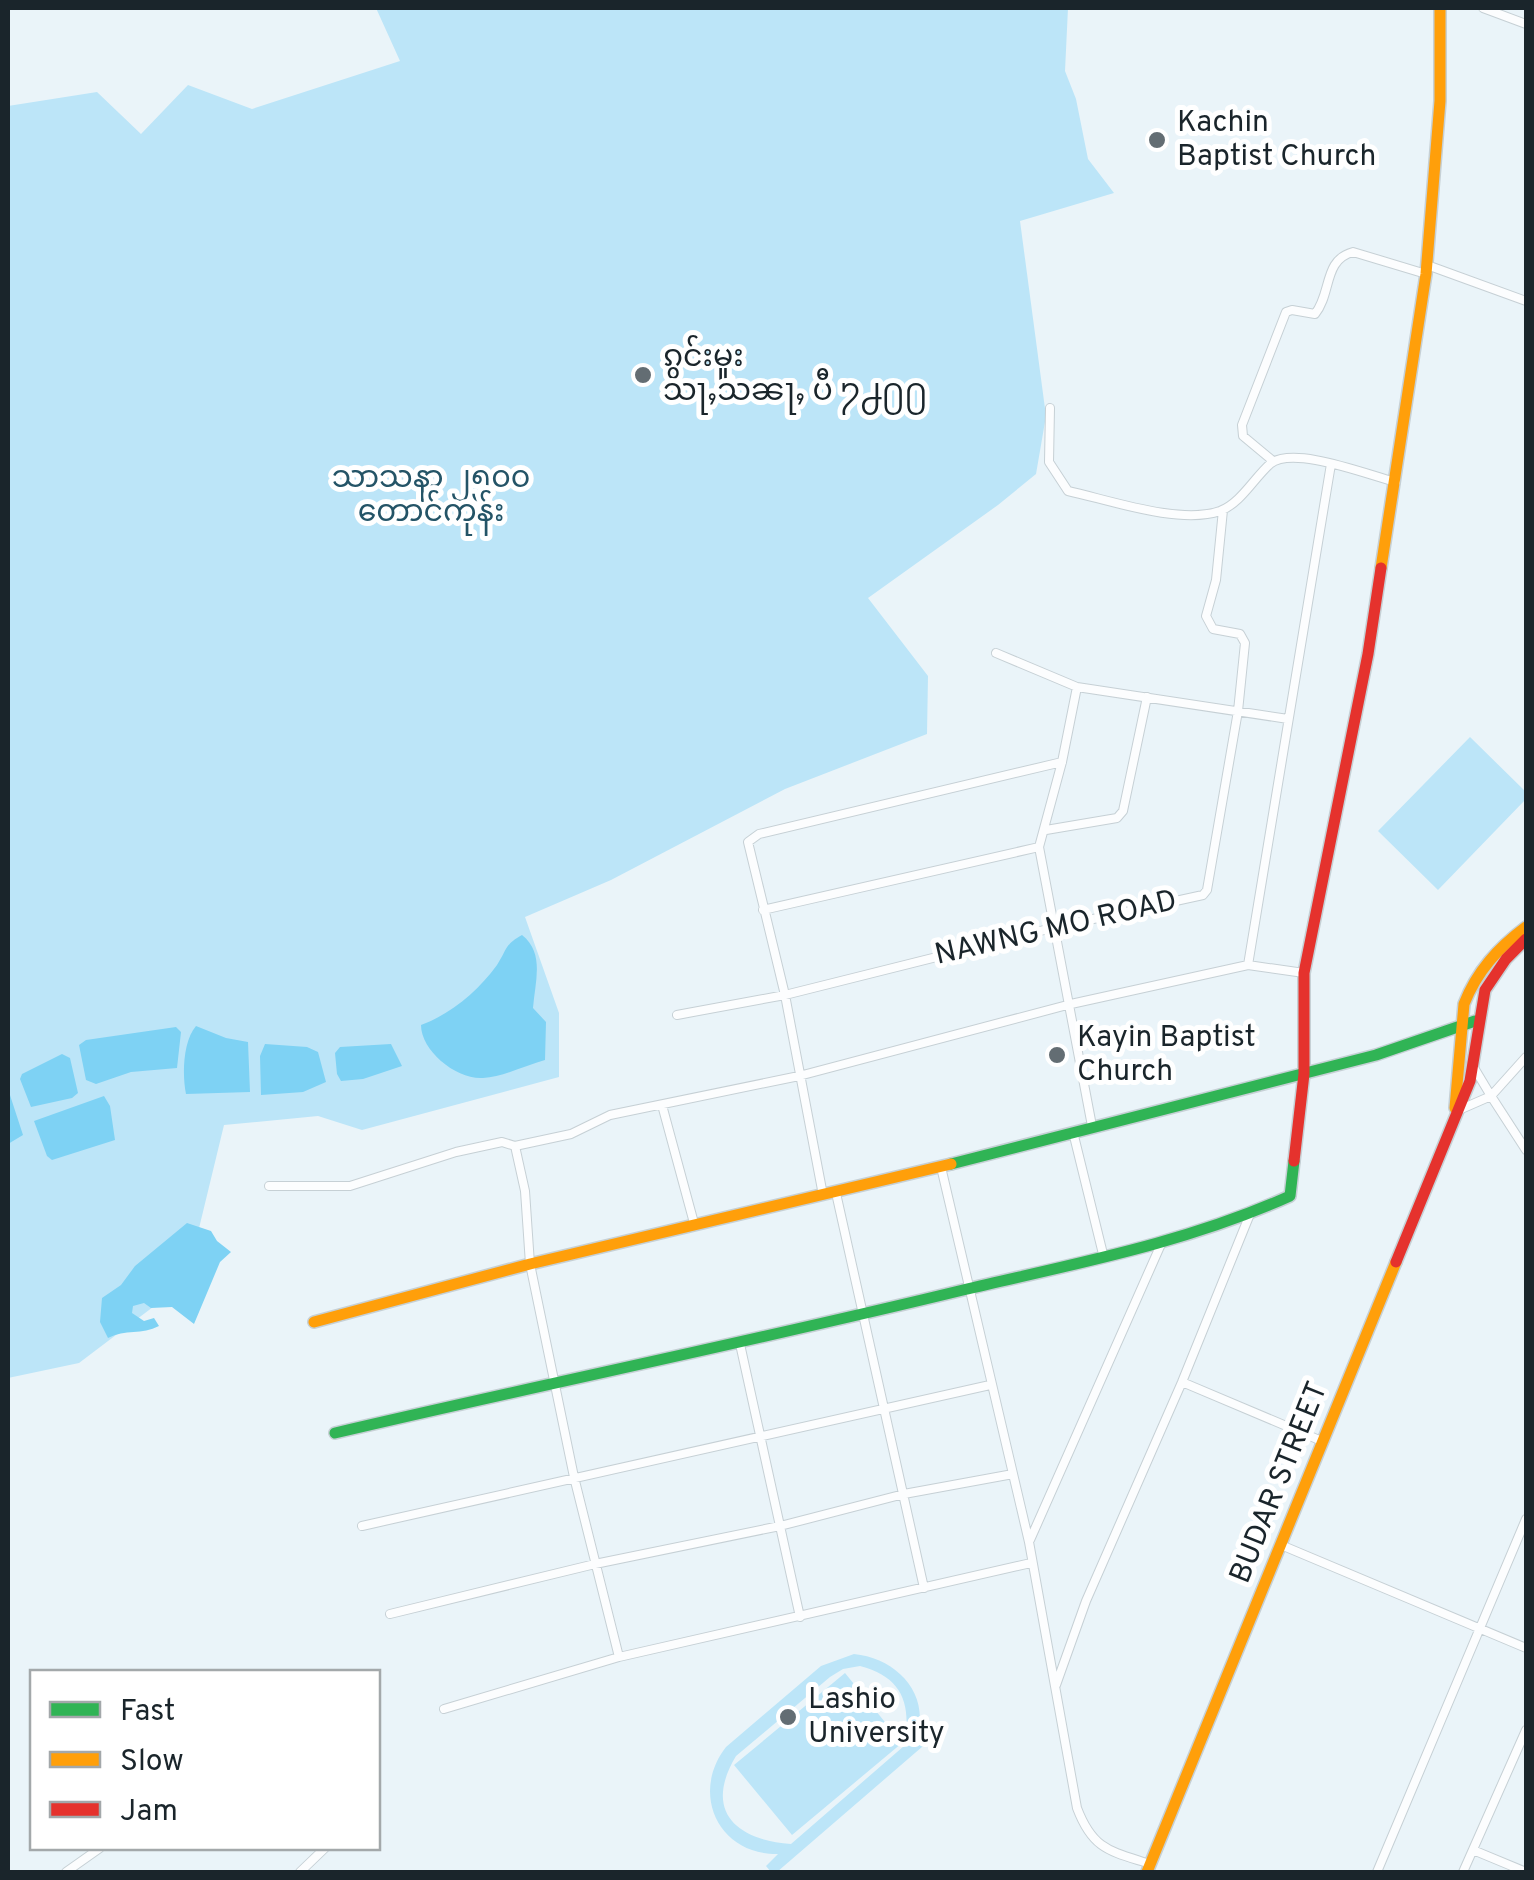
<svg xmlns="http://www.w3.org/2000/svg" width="1534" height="1880" font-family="Overpass,'Noto Sans Myanmar',sans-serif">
	<rect width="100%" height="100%" fill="#eaf4f9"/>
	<path fill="#bce5f8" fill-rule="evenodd" d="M 376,8 L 1068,8 L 1065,71 L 1076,99 L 1088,159 L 1114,193 L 1020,221 L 1046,416 L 1036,474 L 998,505 L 868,598 L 928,676 L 927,734 L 785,789 L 611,880 L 525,917 L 559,1013 L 559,1077 L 362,1130 L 318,1116 L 224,1125 L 186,1282 L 79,1363 L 8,1378 L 8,106 L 97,92 L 141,134 L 188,85 L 252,109 L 400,61 Z
		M 1470,737 L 1526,792 L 1526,799 L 1438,890 L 1378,831 Z
		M 854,1654 C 893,1658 926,1688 919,1729 L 928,1723 L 937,1734 L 777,1872 L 771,1872 L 766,1866 L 778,1854 C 718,1855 690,1793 726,1747 L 821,1666 ZM 860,1666 C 903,1677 912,1705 904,1746 L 791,1844 C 736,1840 703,1811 736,1756 L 830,1677 L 843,1669 Z
		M 845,1673 L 902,1743 L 792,1835 L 734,1765 Z"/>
	<path fill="#7ed2f4" d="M 522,935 C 545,953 535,982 533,1008 L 546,1022 L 545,1060 C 526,1065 503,1077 483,1078 C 457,1080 421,1051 421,1025 C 451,1014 478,991 497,965 C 507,950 504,945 522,935 Z
		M 196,1026 L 226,1038 L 248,1042 L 250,1092 L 186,1094 C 182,1075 183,1041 196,1026 Z
		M 176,1027 L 181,1032 L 177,1068 L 131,1072 L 96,1084 L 86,1080 L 79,1045 L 86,1040 Z
		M 265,1044 L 307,1047 L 318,1052 L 326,1082 L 303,1092 L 261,1095 L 260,1056 Z
		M 391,1044 L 402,1066 L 363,1079 L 341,1081 L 337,1074 L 335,1053 L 340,1047 Z
		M 62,1054 L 70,1058 L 78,1093 L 72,1098 L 31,1107 L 20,1079 L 22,1074 Z
		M 8,1089 L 23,1135 L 8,1144 Z
		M 104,1096 L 110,1106 L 115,1140 L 52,1160 L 47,1156 L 34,1121 Z
		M 187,1223 L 211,1231 L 217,1241 L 231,1252 L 220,1262 L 194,1324 L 172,1307 L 151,1308 L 144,1303 L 133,1306 L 132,1313 L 144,1321 L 154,1318 L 159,1326 C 142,1335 125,1329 108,1338 L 100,1322 L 102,1298 L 121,1285 L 135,1266 Z"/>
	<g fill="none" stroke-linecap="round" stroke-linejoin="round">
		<defs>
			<path id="street" d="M 1483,8 L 1526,24
				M 1427,265 L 1526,301
				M 1050,408 L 1049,462 L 1068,491 C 1109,500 1180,525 1220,511 C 1241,503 1254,478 1270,464 C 1293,445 1368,475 1396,482
				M 1273,461 L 1243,436 L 1242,425 L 1286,312 L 1292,310 L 1315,314 C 1332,293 1323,260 1353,252 L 1426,274
				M 996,653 L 1077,687 L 1288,719
				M 1077,687 L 1062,762 L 1039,847 L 1092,1126
				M 1046,830 L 1117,818 L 1123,811 L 1147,697
				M 763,910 L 1039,847
				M 1248,965 L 1304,973
				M 677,1015 L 785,995 L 1052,928 L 1203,895 L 1207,890 L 1238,711 L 1245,643 L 1240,634 L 1213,629 L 1206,616 L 1216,580 L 1223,510
				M 1526,1057 L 1491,1096 L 1526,1150
				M 662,1105 L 694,1223
				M 1459,1110 L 1491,1096 L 1473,1066
				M 1073,1132 L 1103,1254
				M 515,1146 L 525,1191 L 530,1264 L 574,1477 L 619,1657 L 1031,1563
				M 941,1167 L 1029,1542 L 1077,1808 C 1093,1850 1110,1851 1150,1864
				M 269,1186 L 350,1186 L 456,1152 L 502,1142 L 515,1146 L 571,1134 L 610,1115 L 799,1076 L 1071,1004 L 1248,965 L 1331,464
				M 836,1193 L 924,1588
				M 823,1195 L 785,995 L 748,842 L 759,834 L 1062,762
				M 740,1344 L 800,1617
				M 1182,1382 L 1324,1442
				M 362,1526 L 990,1385
				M 1030,1540 L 1162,1242
				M 1281,1545 L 1526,1648
				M 390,1614 L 595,1564 L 780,1526 L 904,1494 L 1013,1474
				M 1056,1685 L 1086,1601 L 1182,1382 L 1250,1214
				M 444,1709 L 619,1657
				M 1473,1850 L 1526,1872
				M 66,1872 L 100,1848
				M 300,1872 L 325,1848
				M 1377,1872 L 1526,1519
				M 1463,1872 L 1526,1730"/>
			<path id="fast" d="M 951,1164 L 1376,1055 L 1475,1021
				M 335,1433 C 544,1384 754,1341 963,1290 C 1073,1264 1186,1243 1290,1196 L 1294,1161"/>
			<path id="slow" d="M 1381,568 L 1426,274 L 1440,101 L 1440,8
				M 1455,1108 L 1464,1004 C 1477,971 1498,948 1526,927
				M 314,1322 L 530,1264 L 951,1164
				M 1147,1872 L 1396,1262"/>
			<path id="jam" d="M 1294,1161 L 1304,1074 L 1304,973 L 1368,654 L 1381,568
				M 1396,1262 L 1470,1081 L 1485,990 L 1506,959 L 1526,939"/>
		</defs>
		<use href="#street" stroke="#c6d0d5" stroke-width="10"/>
		<use href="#fast" stroke="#c6d0d5" stroke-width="14"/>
		<use href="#slow" stroke="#c6d0d5" stroke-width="14"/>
		<use href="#jam" stroke="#c6d0d5" stroke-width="14"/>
		<use href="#street" stroke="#fcfdfe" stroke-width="8"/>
		<use href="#fast" stroke="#30b455" stroke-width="11"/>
		<use href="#slow" stroke="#ff9f0a" stroke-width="11"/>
		<use href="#jam" stroke="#e5322d" stroke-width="11"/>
	</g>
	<g fill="#636d73" stroke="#fff" stroke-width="4">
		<circle cx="1157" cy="140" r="10"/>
		<circle cx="643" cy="375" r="10"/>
		<circle cx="1057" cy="1055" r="10"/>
		<circle cx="788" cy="1717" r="10"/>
	</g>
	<g text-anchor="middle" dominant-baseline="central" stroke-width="10" stroke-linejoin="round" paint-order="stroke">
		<g font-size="30" fill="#1a252b" stroke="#fff" text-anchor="start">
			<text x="1177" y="123">Kachin<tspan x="1177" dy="34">Baptist Church</tspan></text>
			<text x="663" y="358">ၵွင်းမူး<tspan x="663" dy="34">သႃႇသၼႃႇ ပီ ႒႕႐႐</tspan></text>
			<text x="1077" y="1038">Kayin Baptist<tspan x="1077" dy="34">Church</tspan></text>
			<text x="808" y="1700">Lashio<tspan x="808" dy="34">University</tspan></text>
		</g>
		<g font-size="30" fill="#245467" stroke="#fff">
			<text x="431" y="479">သာသနာ ၂၅၀၀<tspan x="431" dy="34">တောင်ကုန်း</tspan></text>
		</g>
		<g font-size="30" fill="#1a252b" stroke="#fff">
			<text transform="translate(1056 929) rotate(-13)">NAWNG MO ROAD</text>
			<text transform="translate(1280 1483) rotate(-68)">BUDAR STREET</text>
		</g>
	</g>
	<rect width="1534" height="1880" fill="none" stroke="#1a252b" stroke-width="20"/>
	<rect x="30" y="1670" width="350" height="180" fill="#ffffff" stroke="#a3a8aa" stroke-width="2.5"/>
	<rect x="50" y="1702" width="50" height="15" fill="#30b455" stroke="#a3a8aa" stroke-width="2.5"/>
	<text x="120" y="1720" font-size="30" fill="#1a252b">Fast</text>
	<rect x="50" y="1752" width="50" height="15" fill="#ff9f0a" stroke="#a3a8aa" stroke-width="2.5"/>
	<text x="120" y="1770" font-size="30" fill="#1a252b">Slow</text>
	<rect x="50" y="1802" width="50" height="15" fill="#e5322d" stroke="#a3a8aa" stroke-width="2.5"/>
	<text x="120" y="1820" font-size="30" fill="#1a252b">Jam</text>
</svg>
